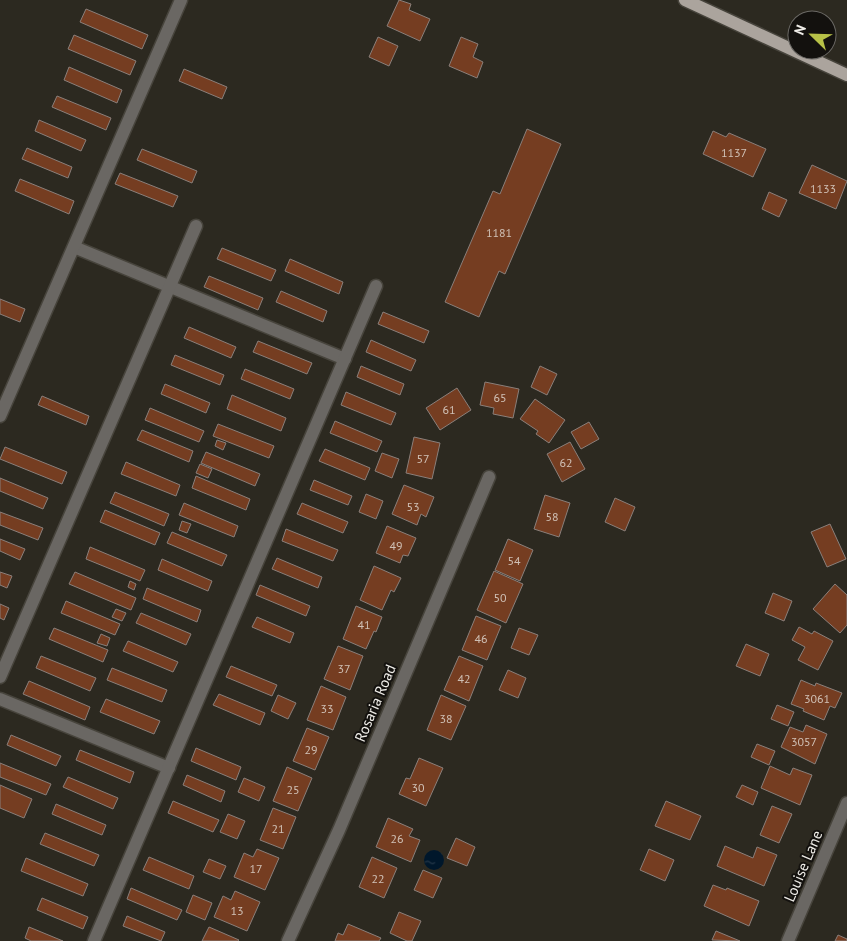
<svg xmlns="http://www.w3.org/2000/svg" width="847" height="941" font-family="'PT Sans',sans-serif">
<defs>
<pattern id="water-ripples" width="26" height="14" patternUnits="userSpaceOnUse" patternTransform="scale(1.25)"><rect width="26" height="14" fill="#00172b"/><path d="M2 4q2-2 4 0t4 0M15 11q2-2 4 0t4 0" fill="none" stroke="#26394a"/></pattern>
</defs>
<rect width="100%" height="100%" fill="#2c2920"/>
<circle fill="url(#water-ripples)" cx="434" cy="860" r="10"/>
<g fill="#753d21" stroke="#8a7f7a">
<polygon points="399,0 411,4 409,10 430,19 420,41 387,26"/>
<polygon points="86,9 148,35 142,49 80,22"/>
<polygon points="74,35 136,61 130,75 68,49"/>
<polygon points="378,37 398,46 389,66 369,57"/>
<polygon points="461,37 478,44 473,57 483,62 477,78 449,66"/>
<polygon points="69,67 122,90 117,103 64,80"/>
<polygon points="184,69 227,87 222,99 179,81"/>
<polygon points="57,96 111,118 106,130 52,107"/>
<polygon points="39,120 86,140 81,151 35,131"/>
<polygon points="527,129 561,144 505,274 499,271 479,317 445,302 493,191 500,194"/>
<polygon points="713,131 726,137 729,133 766,149 753,177 703,154"/>
<polygon points="27,148 72,167 68,178 22,159"/>
<polygon points="142,149 197,171 192,183 137,160"/>
<polygon points="812,165 847,181 836,209 799,193"/>
<polygon points="120,173 178,196 173,207 115,184"/>
<polygon points="20,179 74,201 69,214 15,191"/>
<polygon points="769,192 787,200 779,217 762,209"/>
<polygon points="222,248 276,270 271,281 217,259"/>
<polygon points="290,259 343,282 339,294 285,271"/>
<polygon points="209,276 263,298 258,310 204,287"/>
<polygon points="281,291 327,311 323,322 276,302"/>
<polygon points="0,299 25,309 20,322 0,314"/>
<polygon points="383,312 429,331 424,343 378,324"/>
<polygon points="189,327 236,347 231,358 184,338"/>
<polygon points="371,340 416,360 411,371 366,352"/>
<polygon points="258,341 312,363 307,374 253,352"/>
<polygon points="175,355 224,375 220,385 171,365"/>
<polygon points="361,366 404,384 400,395 357,377"/>
<polygon points="540,366 557,374 547,395 531,387"/>
<polygon points="245,369 294,389 290,399 241,379"/>
<polygon points="485,382 519,389 513,418 493,414 494,408 480,405"/>
<polygon points="165,384 210,403 206,413 161,394"/>
<polygon points="457,388 471,410 440,430 426,408"/>
<polygon points="346,392 396,413 391,425 341,405"/>
<polygon points="232,395 286,418 281,431 227,409"/>
<polygon points="42,396 89,416 86,425 38,405"/>
<polygon points="535,399 565,420 549,443 536,434 538,431 520,419"/>
<polygon points="150,408 204,431 199,442 145,420"/>
<polygon points="335,421 382,441 377,452 330,433"/>
<polygon points="589,422 599,439 581,449 571,432"/>
<polygon points="218,424 274,446 269,458 213,436"/>
<polygon points="142,430 193,451 189,462 137,440"/>
<polygon points="414,437 440,443 432,479 406,473"/>
<polygon points="217,440 226,443 223,450 215,446"/>
<polygon points="570,442 585,469 562,482 547,454"/>
<polygon points="5,447 67,472 62,484 0,459"/>
<polygon points="325,449 370,468 365,480 319,461"/>
<polygon points="206,452 260,474 255,486 201,463"/>
<polygon points="382,453 399,459 392,478 375,471"/>
<polygon points="126,462 180,485 176,496 121,474"/>
<polygon points="200,464 212,469 208,478 196,473"/>
<polygon points="196,476 250,499 246,510 192,488"/>
<polygon points="0,478 48,498 43,509 0,491"/>
<polygon points="314,480 352,496 348,505 310,490"/>
<polygon points="404,485 434,497 426,517 421,514 417,525 392,514"/>
<polygon points="115,492 169,514 164,526 110,503"/>
<polygon points="366,494 383,501 376,519 359,512"/>
<polygon points="545,495 570,503 559,537 534,529"/>
<polygon points="615,498 635,507 625,531 605,522"/>
<polygon points="184,503 238,526 234,537 179,515"/>
<polygon points="302,503 348,522 343,533 297,514"/>
<polygon points="105,510 160,533 155,545 100,522"/>
<polygon points="0,512 43,528 38,540 0,525"/>
<polygon points="182,521 191,524 187,533 179,530"/>
<polygon points="830,524 846,559 827,567 811,532"/>
<polygon points="387,526 416,538 408,556 403,555 400,563 376,553"/>
<polygon points="286,529 338,550 333,561 282,541"/>
<polygon points="172,532 227,555 222,566 167,543"/>
<polygon points="0,539 25,549 20,560 0,551"/>
<polygon points="508,539 533,550 520,581 495,570"/>
<polygon points="90,547 145,570 140,581 86,559"/>
<polygon points="277,558 322,577 318,588 272,569"/>
<polygon points="162,559 212,581 208,591 158,570"/>
<polygon points="374,566 401,578 394,592 391,590 382,610 360,600"/>
<polygon points="494,571 523,584 506,623 477,610"/>
<polygon points="0,572 12,576 7,588 0,585"/>
<polygon points="75,572 136,598 131,610 69,584"/>
<polygon points="130,581 136,584 134,590 128,587"/>
<polygon points="835,584 847,595 847,625 840,633 813,609"/>
<polygon points="260,585 310,606 306,616 256,595"/>
<polygon points="147,588 201,610 197,622 143,599"/>
<polygon points="773,593 792,601 784,621 765,613"/>
<polygon points="66,601 120,624 115,635 61,613"/>
<polygon points="0,604 9,608 4,620 0,618"/>
<polygon points="356,606 382,617 376,632 374,631 366,649 343,639"/>
<polygon points="116,609 126,613 122,621 112,617"/>
<polygon points="141,613 191,634 186,645 136,623"/>
<polygon points="476,616 501,626 487,660 462,650"/>
<polygon points="257,617 294,633 290,643 252,627"/>
<polygon points="799,627 812,634 814,631 833,641 818,670 798,660 805,647 792,640"/>
<polygon points="54,628 108,650 103,662 49,639"/>
<polygon points="519,628 538,635 529,655 511,648"/>
<polygon points="101,634 110,638 107,646 97,643"/>
<polygon points="128,641 178,662 173,672 123,651"/>
<polygon points="746,644 769,654 760,676 736,666"/>
<polygon points="338,646 363,656 350,690 324,679"/>
<polygon points="41,656 96,678 90,691 36,668"/>
<polygon points="459,656 483,666 469,701 444,690"/>
<polygon points="231,666 277,685 272,696 226,677"/>
<polygon points="112,668 167,690 162,702 107,680"/>
<polygon points="508,670 526,678 518,698 499,690"/>
<polygon points="801,680 815,686 816,683 842,693 835,708 830,706 824,720 803,711 804,709 791,704"/>
<polygon points="29,681 90,707 85,720 23,694"/>
<polygon points="321,686 346,697 333,730 307,720"/>
<polygon points="219,694 265,713 260,725 213,705"/>
<polygon points="278,695 296,703 288,719 271,711"/>
<polygon points="441,695 466,706 451,740 427,730"/>
<polygon points="106,699 160,721 154,734 100,712"/>
<polygon points="777,705 794,712 788,726 771,719"/>
<polygon points="806,725 827,734 815,764 781,747 790,727 803,732"/>
<polygon points="307,728 329,737 315,770 293,761"/>
<polygon points="11,735 61,756 56,766 7,745"/>
<polygon points="757,744 775,751 769,765 751,757"/>
<polygon points="196,748 241,767 236,780 191,761"/>
<polygon points="80,750 134,772 130,783 76,760"/>
<polygon points="419,758 443,768 426,806 399,794 406,778 410,779"/>
<polygon points="0,763 51,784 46,795 0,777"/>
<polygon points="770,766 790,775 793,768 812,775 800,805 761,788"/>
<polygon points="287,767 312,778 298,811 273,801"/>
<polygon points="187,775 225,791 221,802 183,785"/>
<polygon points="68,777 118,798 113,809 63,787"/>
<polygon points="244,778 265,787 259,801 238,792"/>
<polygon points="0,785 32,799 24,818 0,808"/>
<polygon points="742,785 758,792 753,805 736,797"/>
<polygon points="173,801 219,820 213,832 168,813"/>
<polygon points="666,801 701,816 690,840 655,826"/>
<polygon points="56,804 106,825 102,835 52,814"/>
<polygon points="772,806 792,814 779,843 760,835"/>
<polygon points="273,808 296,817 283,849 260,840"/>
<polygon points="228,814 245,821 237,839 220,832"/>
<polygon points="388,818 413,829 409,836 420,840 411,862 376,847"/>
<polygon points="45,833 99,855 94,866 40,844"/>
<polygon points="456,838 475,847 467,866 447,858"/>
<polygon points="725,846 753,858 757,847 777,855 764,886 717,866"/>
<polygon points="257,849 279,858 265,890 234,877 244,853 253,857"/>
<polygon points="649,849 674,860 665,881 640,870"/>
<polygon points="149,857 194,876 189,889 143,870"/>
<polygon points="372,857 397,868 384,898 359,887"/>
<polygon points="26,858 88,884 83,896 21,871"/>
<polygon points="209,859 226,866 220,879 203,872"/>
<polygon points="423,870 442,878 433,898 414,890"/>
<polygon points="713,885 726,890 727,888 759,901 749,926 704,906"/>
<polygon points="131,888 182,910 177,920 127,899"/>
<polygon points="235,891 260,902 247,931 214,917 223,896 231,900"/>
<polygon points="193,895 212,903 205,920 186,912"/>
<polygon points="42,898 88,917 83,929 37,910"/>
<polygon points="399,912 421,921 412,941 407,941 390,933"/>
<polygon points="127,916 165,932 161,941 123,926"/>
<polygon points="348,924 381,938 379,941 335,941 338,933 343,935"/>
<polygon points="29,927 63,941 31,941 25,938"/>
<polygon points="209,927 239,940 238,941 202,941"/>
<polygon points="716,931 740,941 712,940"/>
<polygon points="838,935 847,939 847,941 835,941"/>
</g>
<g fill="none" stroke-linecap="round" stroke-linejoin="round">
<g stroke="#47443c" stroke-width="15">
<g id="minor">
<polyline points="74,247 345,359"/>
<polyline points="0,416 181,0"/>
<polyline points="0,677 196,226"/>
<polyline points="0,699 169,768"/>
<polyline points="94,941 376,286"/>
<polyline points="288,941 339,830 489,477"/>
<polyline points="788,941 847,803"/>
</g>
</g>
<g stroke="#47443c" stroke-width="15">
<polyline id="major" points="685,0 847,75"/>
</g>
<use href="#minor" stroke="#6a6763" stroke-width="12"/>
<use href="#major" stroke="#aba49d" stroke-width="12"/>
</g>
<g text-anchor="middle" dominant-baseline="central" stroke-width="4" stroke-linejoin="round" paint-order="stroke">
<g font-size="12" fill="#d0c1b6">
<text x="734" y="152">1137</text>
<text x="823" y="188">1133</text>
<text x="499" y="232">1181</text>
<text x="500" y="397">65</text>
<text x="449" y="409">61</text>
<text x="423" y="458">57</text>
<text x="566" y="462">62</text>
<text x="413" y="506">53</text>
<text x="552" y="516">58</text>
<text x="396" y="545">49</text>
<text x="514" y="560">54</text>
<text x="500" y="597">50</text>
<text x="364" y="624">41</text>
<text x="481" y="638">46</text>
<text x="344" y="668">37</text>
<text x="464" y="678">42</text>
<text x="817" y="698">3061</text>
<text x="327" y="708">33</text>
<text x="446" y="718">38</text>
<text x="804" y="741">3057</text>
<text x="311" y="749">29</text>
<text x="418" y="787">30</text>
<text x="293" y="789">25</text>
<text x="278" y="828">21</text>
<text x="397" y="838">26</text>
<text x="256" y="868">17</text>
<text x="378" y="878">22</text>
<text x="237" y="910">13</text>
</g>
<g font-size="15" fill="#efede8" stroke="#13110e">
<text transform="translate(375 703) rotate(-67)">Rosaria Road</text>
<text transform="translate(803 866) rotate(-67)">Louise Lane</text>
</g>
</g>
<g transform="translate(812 35) rotate(293)"><circle r="24" fill="#13110e" stroke="#6b6965"/>
<path d="M0-4L9 19L0 12L-9 19Z" fill="#b7c147"/>
<text y="-8" font-size="14" font-weight="bold" text-anchor="middle" fill="#efede8">N</text>
</g>
</svg>
